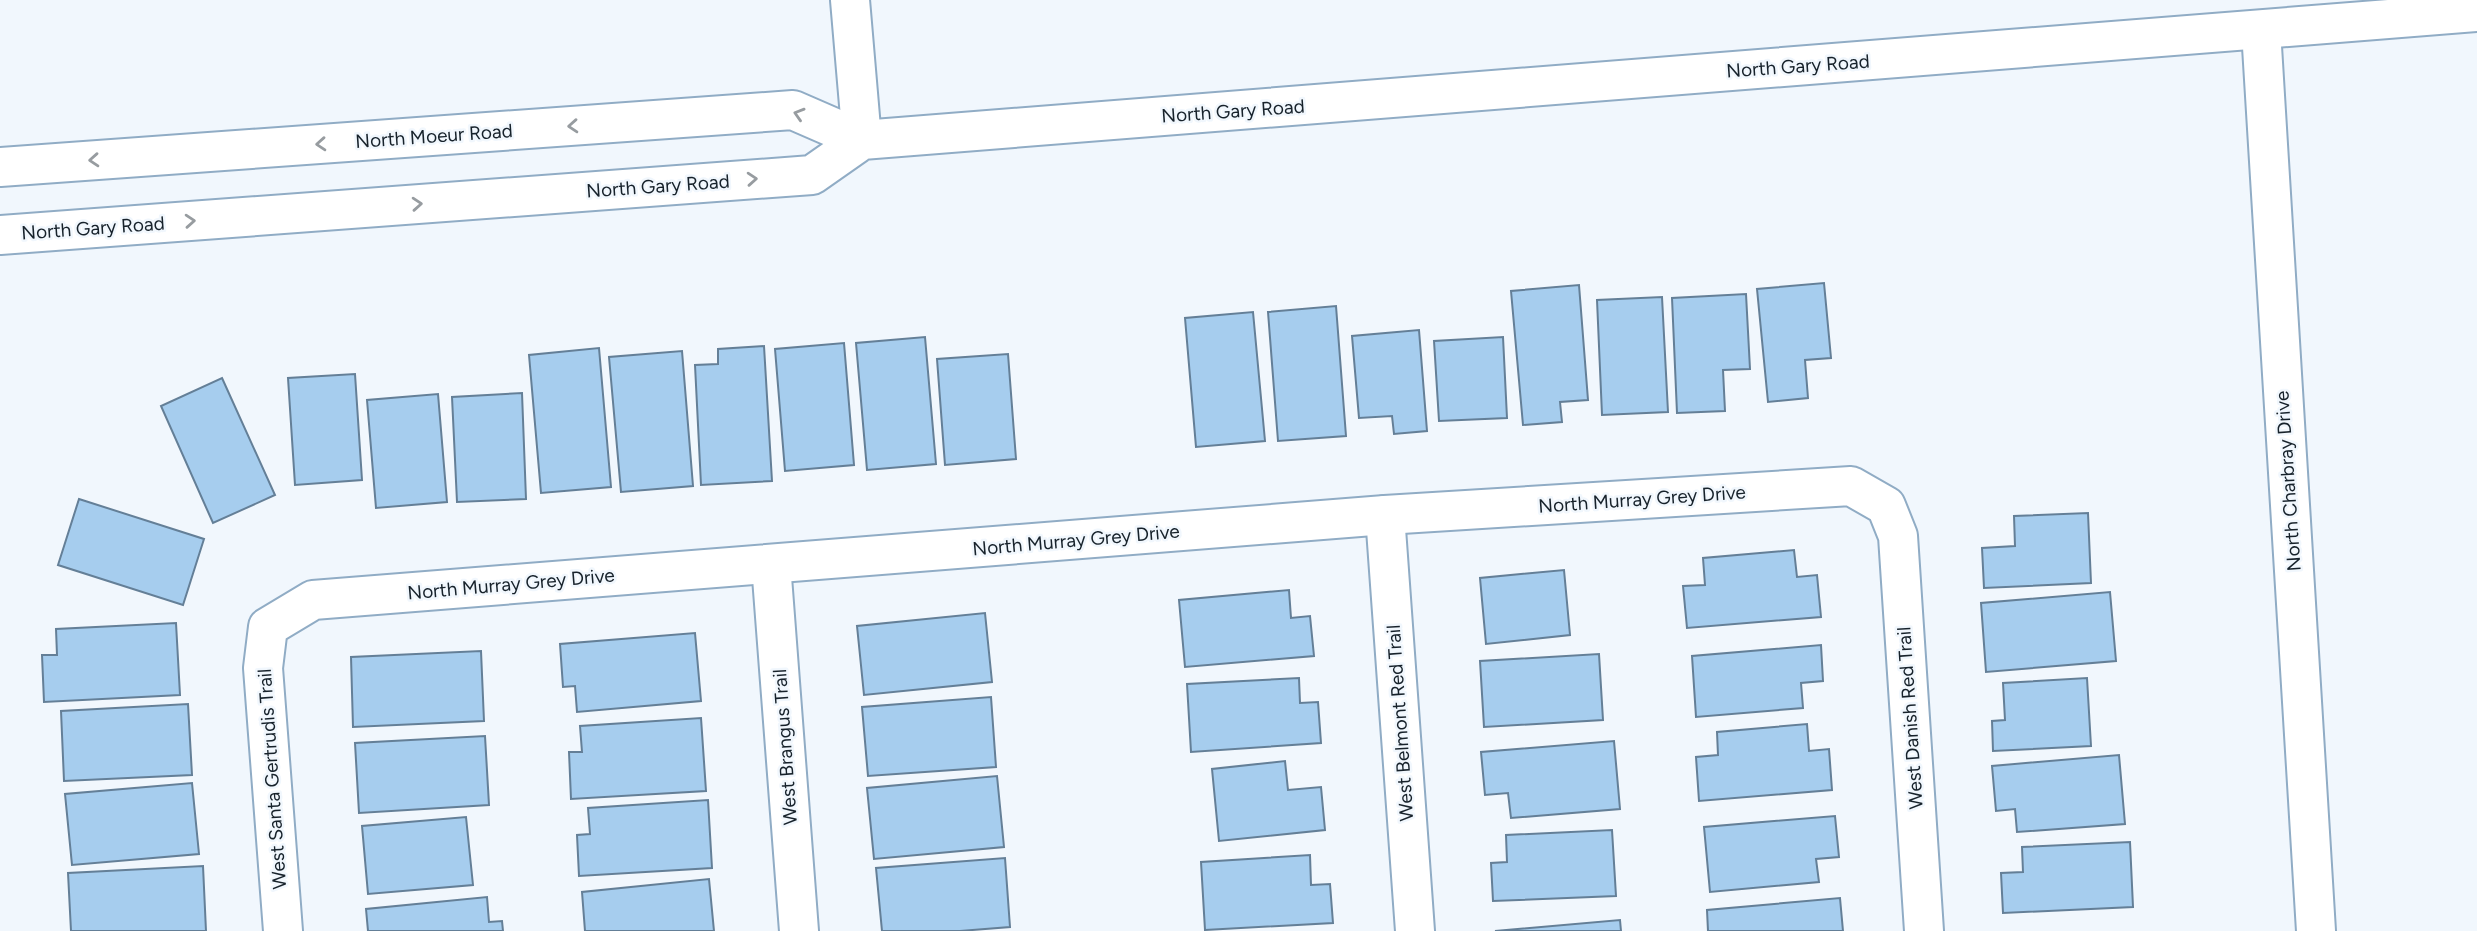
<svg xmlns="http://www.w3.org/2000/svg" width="2477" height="931" font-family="Figtree,sans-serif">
<rect width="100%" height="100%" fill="#f1f7fd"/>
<g fill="#a6cdee" stroke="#647f97" stroke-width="2">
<polygon points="1824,283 1831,358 1805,360 1808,398 1768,402 1757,289"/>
<polygon points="1579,285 1588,400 1560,402 1562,422 1523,425 1511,291"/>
<polygon points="1746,294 1750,369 1723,370 1725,411 1677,413 1672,298"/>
<polygon points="1662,297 1668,412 1602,415 1597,300"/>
<polygon points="1336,306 1346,436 1278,441 1268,312"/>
<polygon points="1253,312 1265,441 1196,447 1185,318"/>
<polygon points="1419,330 1427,431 1394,434 1392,416 1359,418 1352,336"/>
<polygon points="925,337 936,464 867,470 856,343"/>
<polygon points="1503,337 1507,418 1439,421 1434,341"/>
<polygon points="844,343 854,465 785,471 775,349"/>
<polygon points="764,346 772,481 701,485 695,365 718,364 718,349"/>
<polygon points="599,348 611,487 541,493 529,355"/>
<polygon points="682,351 693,486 621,492 609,357"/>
<polygon points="1008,354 1016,459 945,465 937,359"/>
<polygon points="355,374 362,480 295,485 288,378"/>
<polygon points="222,378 275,495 213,523 161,406"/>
<polygon points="522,393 526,499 457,502 452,397"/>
<polygon points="438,394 447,502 376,508 367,400"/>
<polygon points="79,499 204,539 183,605 58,565"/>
<polygon points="2088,513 2091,583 1984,588 1982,548 2015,546 2014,516"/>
<polygon points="1794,550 1797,577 1817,575 1821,617 1687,628 1683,586 1705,585 1703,558"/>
<polygon points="1564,570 1570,635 1486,644 1480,578"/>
<polygon points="1289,590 1291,618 1310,616 1314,656 1185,667 1179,600"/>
<polygon points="2110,592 2116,661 1986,672 1981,603"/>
<polygon points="985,613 992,682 864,695 857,626"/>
<polygon points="176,623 180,695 44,702 42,655 57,655 56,629"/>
<polygon points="695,633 701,701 577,712 575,686 563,687 560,644"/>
<polygon points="1821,645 1823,681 1801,683 1803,708 1696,717 1692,656"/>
<polygon points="481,651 484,721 353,727 351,657"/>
<polygon points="1599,654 1603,720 1484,727 1480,661"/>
<polygon points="1299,678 1300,703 1318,702 1321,743 1191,752 1187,684"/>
<polygon points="2087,678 2091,746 1993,751 1992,721 2005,720 2003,683"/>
<polygon points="991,697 996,767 868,776 862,707"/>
<polygon points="188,704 192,775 64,781 61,711"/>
<polygon points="701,718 706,791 571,799 569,752 582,752 580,726"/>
<polygon points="1807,724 1809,751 1829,749 1832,790 1699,801 1696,757 1718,755 1717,732"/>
<polygon points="485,736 489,805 359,813 355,743"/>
<polygon points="1614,741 1620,809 1511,818 1508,793 1485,795 1481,752"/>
<polygon points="2119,755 2125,824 2017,832 2015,809 1996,811 1992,766"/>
<polygon points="1285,761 1288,790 1321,787 1325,830 1219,841 1212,769"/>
<polygon points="997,776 1004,847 874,859 867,788"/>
<polygon points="192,783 199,854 72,865 65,794"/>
<polygon points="708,800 712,868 579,876 577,835 590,834 588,808"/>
<polygon points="1835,816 1839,857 1816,859 1819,882 1710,892 1704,827"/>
<polygon points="466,817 473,885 368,894 362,826"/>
<polygon points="1612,830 1616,896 1493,901 1491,863 1507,862 1506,835"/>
<polygon points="2130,842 2133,907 2003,913 2001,873 2023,872 2022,847"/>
<polygon points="1310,855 1311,885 1330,884 1333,923 1205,930 1201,862"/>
<polygon points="1005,858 1010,927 960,931 882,931 876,868"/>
<polygon points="203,866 206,931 71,931 68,873"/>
<polygon points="709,879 714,931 585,931 582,892"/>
<polygon points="487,897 489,922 502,921 503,931 368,931 366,909"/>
<polygon points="1840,898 1843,931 1708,931 1707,910"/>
<polygon points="1620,920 1621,931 1495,931"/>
</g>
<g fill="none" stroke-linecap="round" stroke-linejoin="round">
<g stroke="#90acc5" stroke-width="42">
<g id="minor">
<polyline points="850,0 862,140"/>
<polyline points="2261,30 2316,931"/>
<polyline points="1385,515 1415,931"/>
<polyline points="771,564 799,931"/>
<polyline points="283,931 263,668 268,627 313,600 1385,515 1851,486 1886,506 1898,536 1924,931"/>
</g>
</g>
<g stroke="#90acc5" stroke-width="42">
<g id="major">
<polyline points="0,167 793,110 862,140"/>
<polyline points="0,235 812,175 862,140 2477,12"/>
</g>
</g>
<use href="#minor" stroke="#fff" stroke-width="38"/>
<use href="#major" stroke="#fff" stroke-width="38"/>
</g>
<defs><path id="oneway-chevron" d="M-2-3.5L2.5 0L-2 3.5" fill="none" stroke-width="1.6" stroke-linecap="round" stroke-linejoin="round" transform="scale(1.75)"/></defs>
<g stroke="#979ca0">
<use href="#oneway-chevron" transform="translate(799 114) rotate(-163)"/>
<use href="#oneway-chevron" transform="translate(573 126) rotate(176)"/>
<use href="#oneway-chevron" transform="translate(321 144) rotate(176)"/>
<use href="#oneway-chevron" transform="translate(94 160) rotate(176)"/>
<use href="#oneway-chevron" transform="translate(752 179) rotate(-4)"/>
<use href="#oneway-chevron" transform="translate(417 204) rotate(-4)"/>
<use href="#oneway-chevron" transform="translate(190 221) rotate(-4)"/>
</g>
<g text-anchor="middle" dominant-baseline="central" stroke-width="5" stroke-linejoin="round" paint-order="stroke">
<g font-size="19" fill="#17222b" stroke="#f1f7fd">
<text transform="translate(1798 66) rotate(-4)">North Gary Road</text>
<text transform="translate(1233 111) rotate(-4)">North Gary Road</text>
<text transform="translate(434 136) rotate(-4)">North Moeur Road</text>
<text transform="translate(658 186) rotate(-4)">North Gary Road</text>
<text transform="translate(93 228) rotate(-4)">North Gary Road</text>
<text transform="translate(2288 481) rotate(-94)">North Charbray Drive</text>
<text transform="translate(1642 499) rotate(-4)">North Murray Grey Drive</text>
<text transform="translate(1076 540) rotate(-5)">North Murray Grey Drive</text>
<text transform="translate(511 584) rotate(-5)">North Murray Grey Drive</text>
<text transform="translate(1910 718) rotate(-94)">West Danish Red Trail</text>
<text transform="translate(1400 723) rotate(-94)">West Belmont Red Trail</text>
<text transform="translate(785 747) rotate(-94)">West Brangus Trail</text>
<text transform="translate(272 779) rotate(-94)">West Santa Gertrudis Trail</text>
</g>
</g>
</svg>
